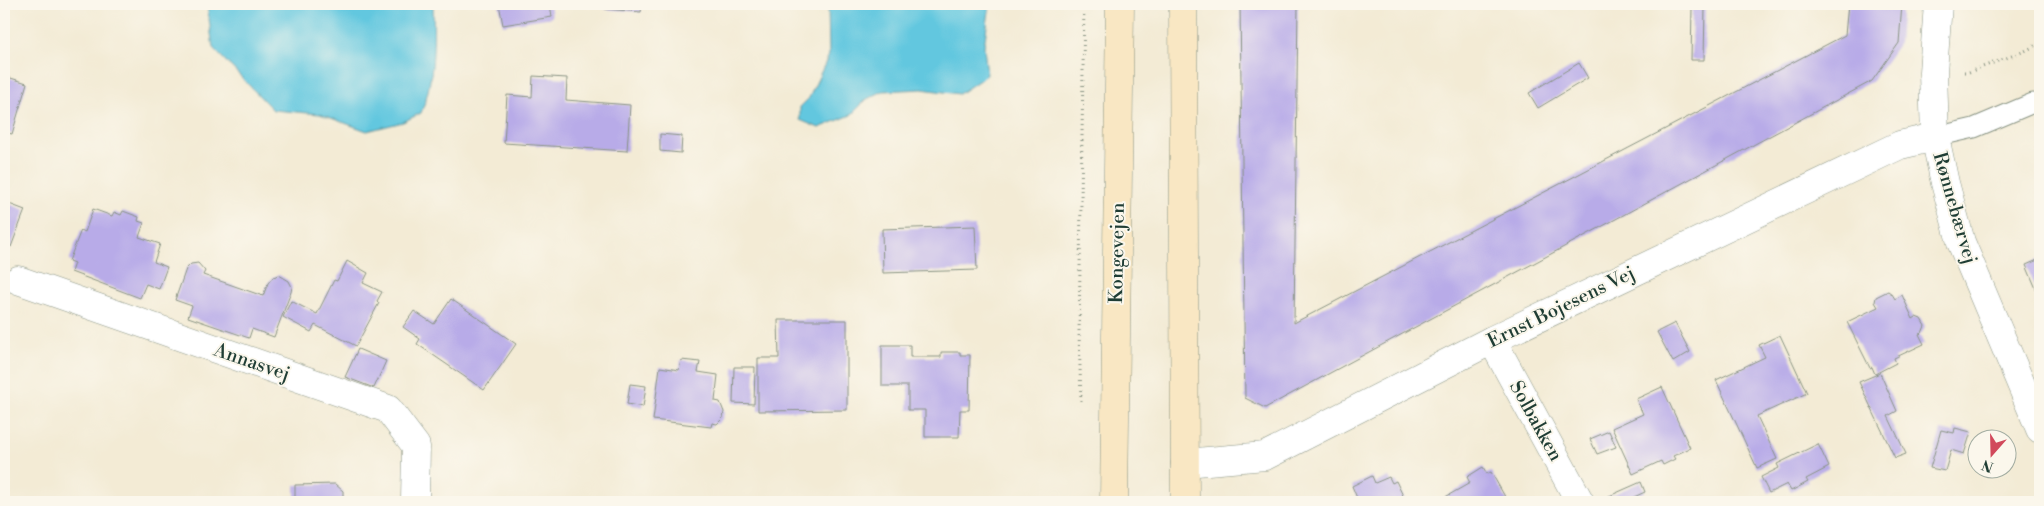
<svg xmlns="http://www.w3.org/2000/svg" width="2044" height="506" font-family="'Libre Bodoni',serif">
<rect width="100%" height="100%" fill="#fbf7ec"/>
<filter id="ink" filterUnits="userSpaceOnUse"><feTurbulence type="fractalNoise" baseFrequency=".02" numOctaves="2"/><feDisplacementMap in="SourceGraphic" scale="10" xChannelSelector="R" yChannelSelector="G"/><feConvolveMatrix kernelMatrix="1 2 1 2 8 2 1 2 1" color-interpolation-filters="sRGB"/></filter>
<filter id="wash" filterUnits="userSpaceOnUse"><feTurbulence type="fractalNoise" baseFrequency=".0096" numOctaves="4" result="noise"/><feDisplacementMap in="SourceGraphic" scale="20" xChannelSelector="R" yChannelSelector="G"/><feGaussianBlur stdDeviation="1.12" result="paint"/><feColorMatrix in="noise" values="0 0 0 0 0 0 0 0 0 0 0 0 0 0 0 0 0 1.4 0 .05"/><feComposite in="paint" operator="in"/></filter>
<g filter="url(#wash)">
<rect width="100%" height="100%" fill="#f3ebd5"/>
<g fill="#62c7df" stroke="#40828a">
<path d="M 207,4 L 433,4 C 434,40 435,79 421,113 L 403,122 L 367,131 L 320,114 L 273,110 L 213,48 Z"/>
<polygon points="828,4 990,4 984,47 987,75 959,94 922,89 883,91 867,99 851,115 819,128 800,120 800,107 809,98 829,55"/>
</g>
<g id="blocks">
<g fill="#b8abe8">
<polygon points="499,4 550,4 552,17 503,25"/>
<polygon points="605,4 642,4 641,12 605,9"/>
<polygon points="1240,4 1298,4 1294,323 1845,35 1848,4 1902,4 1899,43 1872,81 1265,408 1245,398"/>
<polygon points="1692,7 1705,7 1704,60 1691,60"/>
<polygon points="1579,63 1588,78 1538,108 1529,93"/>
<polygon points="4,76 27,83 12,134 4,132"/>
<polygon points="533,76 567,78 566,100 630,105 627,151 504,143 507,95 532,97"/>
<polygon points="660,134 682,136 681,153 660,151"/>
<polygon points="4,202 25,210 11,247 4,244"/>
<polygon points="93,209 112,216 114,212 121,215 123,211 139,217 138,221 144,223 139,237 160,244 154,262 167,267 159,289 146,284 140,298 71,272 74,263 69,261 81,230 85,232"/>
<polygon points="975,226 977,270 883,273 882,229"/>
<polygon points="2040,259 2040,298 2026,265"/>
<polygon points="347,261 368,273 363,283 382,292 377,301 379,303 356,346 315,325 311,332 283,317 291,301 317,314 334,280 337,281"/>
<polygon points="198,263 205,271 203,275 263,296 268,283 273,277 279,275 289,281 292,287 291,292 274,337 252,329 249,338 188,317 192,306 175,300 186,269 191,264"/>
<polygon points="1888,291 1892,294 1895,299 1902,295 1913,319 1916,317 1921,319 1925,326 1922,333 1919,334 1924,344 1894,358 1896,363 1875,374 1872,367 1870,368 1847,322 1878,307 1875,302 1876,297"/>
<polygon points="451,299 516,344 484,390 417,344 420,339 403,327 414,311 434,324"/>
<polygon points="778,320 847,320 847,410 758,411 758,358 779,358"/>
<polygon points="1675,323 1690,352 1673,362 1657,332"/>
<polygon points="1780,335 1807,393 1757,416 1777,459 1757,468 1716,380 1765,357 1759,345"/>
<polygon points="882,345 910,345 910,357 941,357 941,352 960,352 960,355 970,355 969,410 960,410 959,437 925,437 925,410 908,410 908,386 882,386"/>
<polygon points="358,349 386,361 374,388 345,377"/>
<polygon points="681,360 700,362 698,372 718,375 715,401 720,402 724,412 723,418 717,424 712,423 711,427 653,420 660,367 679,370"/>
<polygon points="734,367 755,367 754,404 733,403"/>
<polygon points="1880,373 1897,411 1888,416 1906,454 1895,458 1859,382"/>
<polygon points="630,384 646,386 643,407 627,404"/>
<polygon points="1662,387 1690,448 1673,456 1675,459 1663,465 1661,461 1633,474 1612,428 1643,414 1636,399"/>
<polygon points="1955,428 1971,432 1964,454 1951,450 1945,471 1930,468 1941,430 1954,433"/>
<polygon points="1609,431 1616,447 1597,454 1590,439"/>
<polygon points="1818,444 1829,467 1806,479 1808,482 1791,491 1787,484 1769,493 1761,477 1779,468 1777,464"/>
<polygon points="1483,467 1487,474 1491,472 1508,502 1441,502 1440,500 1470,483 1467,477"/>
<polygon points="1372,476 1375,483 1389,477 1392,483 1396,481 1406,502 1348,502 1357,498 1352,486"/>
<polygon points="1641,482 1645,492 1623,502 1609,502 1607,497"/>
<polygon points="335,484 343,491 343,502 295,502 295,485"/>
</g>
</g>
</g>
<g filter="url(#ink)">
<use href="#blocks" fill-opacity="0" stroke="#899484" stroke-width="1"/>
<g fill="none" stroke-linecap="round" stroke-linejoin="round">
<g stroke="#899484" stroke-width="21">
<polyline id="service" points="1935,137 1974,128 2033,103"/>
</g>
<g stroke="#899484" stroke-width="29">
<g id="minor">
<polyline points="1938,4 1933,72 1935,137 1945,183 1961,242 2040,429"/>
<polyline points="18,280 388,409 416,446 415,502"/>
<polyline points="1492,340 1580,502"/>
<polyline points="1185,463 1265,456 1492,340 1900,145 1935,137"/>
</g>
</g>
<g stroke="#899484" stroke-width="29">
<g id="secondary">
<polyline points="1183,4 1185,502"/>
<polyline points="1114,502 1120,4"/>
</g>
</g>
<g stroke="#899484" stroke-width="3" stroke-dasharray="1 4" stroke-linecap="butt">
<polyline points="1964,72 1969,72 2025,51 2040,43"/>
<polyline points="1081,401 1079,333 1084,4"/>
</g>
<use href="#service" stroke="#fff" stroke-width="19"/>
<use href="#minor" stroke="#fff" stroke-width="28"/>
<use href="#secondary" stroke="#f9e7c3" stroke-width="28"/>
</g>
</g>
<g text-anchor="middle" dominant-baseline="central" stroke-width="4" stroke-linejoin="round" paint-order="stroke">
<g font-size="19" fill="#1f3d34" stroke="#fbf7ec">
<text transform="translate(1955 208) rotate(74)">Rønnebærvej</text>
<text transform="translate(1117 253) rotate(-89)">Kongevejen</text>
<text transform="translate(1561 307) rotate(-26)">Ernst Bojesens Vej</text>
<text transform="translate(252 362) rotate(19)">Annasvej</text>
<text transform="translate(1536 421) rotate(61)">Solbakken</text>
</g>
</g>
<rect width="2044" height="506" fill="none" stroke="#fbf7ec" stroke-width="20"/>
<g transform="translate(1992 454) rotate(200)"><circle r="24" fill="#fbf7ec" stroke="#a3ada2"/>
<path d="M0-4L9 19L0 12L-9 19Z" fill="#d1495b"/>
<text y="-8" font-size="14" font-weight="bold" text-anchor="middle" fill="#1f3d34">N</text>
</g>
</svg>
